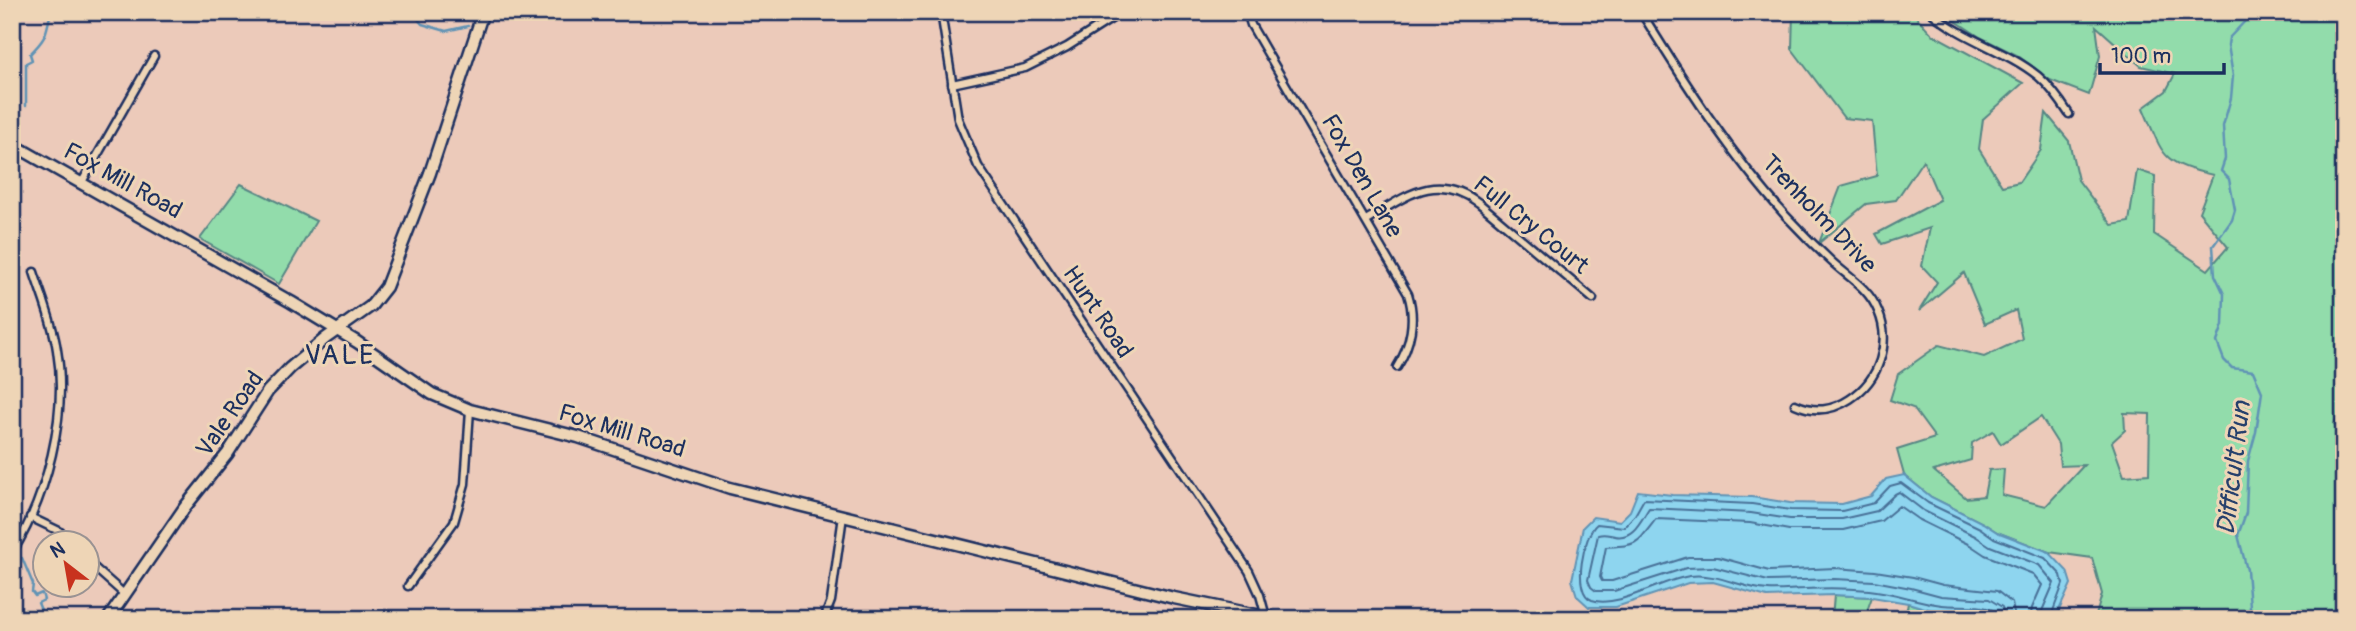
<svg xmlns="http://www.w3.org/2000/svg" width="2356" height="631" font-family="Pangolin,sans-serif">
<rect width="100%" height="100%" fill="#eccaba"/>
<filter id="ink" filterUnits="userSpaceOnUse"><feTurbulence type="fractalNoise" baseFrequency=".0143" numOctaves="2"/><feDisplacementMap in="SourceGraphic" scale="14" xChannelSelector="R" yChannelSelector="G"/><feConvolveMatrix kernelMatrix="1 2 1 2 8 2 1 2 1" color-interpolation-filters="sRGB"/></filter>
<g filter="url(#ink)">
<g fill="#92dcab" stroke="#568684" stroke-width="2" fill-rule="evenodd">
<path d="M 1793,12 L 1912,12 L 1932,34 L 2023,83 L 1983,119 L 1979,149 L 2002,186 L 2019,182 L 2041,150 L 2046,113 L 2069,141 L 2078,180 L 2112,225 L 2129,222 L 2137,170 L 2155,176 L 2154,234 L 2208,270 L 2228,247 L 2199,212 L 2213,175 C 2160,164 2163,154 2143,108 L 2166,91 L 2175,74 L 2141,66 L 2096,26 L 2100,56 L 2089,95 L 2050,80 L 2017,55 L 1980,37 L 1942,12 L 2344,12 L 2344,402 L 2334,424 L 2344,433 L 2344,619 L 2257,619 L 2256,608 L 2252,619 L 2095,619 L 2102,594 L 2092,558 L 2049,552 L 1997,532 L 1983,523 L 1931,497 L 1904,475 L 1897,450 L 1935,438 L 1913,408 L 1890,400 L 1898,374 L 1939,345 L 1984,357 L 2022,339 L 2016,310 L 1985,324 L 1964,273 L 1919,311 L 1937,282 L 1922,266 L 1930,228 L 1882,244 L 1876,234 L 1940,200 L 1923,160 L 1896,200 L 1866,204 L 1819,243 L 1841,186 L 1877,176 L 1872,121 L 1844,118 L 1792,49 ZM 2124,413 L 2150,414 L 2149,474 L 2124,476 L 2112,442 L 2125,430 ZM 2041,417 L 2058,444 L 2060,466 L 2084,465 L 2046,506 L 2002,495 L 2004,469 L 1989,470 L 1984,496 L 1966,498 L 1934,471 L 1971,460 L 1972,443 L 1993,431 L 2001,444 Z"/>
<polygon points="241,184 316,221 279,284 200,239"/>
<polygon points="1834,595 1872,597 1864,619 1832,619"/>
<polygon points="1908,603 1938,612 1985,614 1999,619 1905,619"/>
</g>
<polygon fill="#8ed5ef" stroke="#6093b5" stroke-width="2" points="1904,475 1931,497 1983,523 1997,532 2049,552 2067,571 2071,584 2055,619 1999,619 1985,614 1938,612 1908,603 1872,597 1834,595 1767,597 1713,582 1688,583 1616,607 1589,607 1577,596 1572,580 1583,527 1593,517 1620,521 1630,511 1638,491 1672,495 1752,497 1790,503 1842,504 1871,496 1886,479"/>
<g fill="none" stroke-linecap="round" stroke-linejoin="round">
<g stroke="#497198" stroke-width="2">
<path d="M 1996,619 L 1994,611 C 1980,603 1958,607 1942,605 C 1917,602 1894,592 1869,590 C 1847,588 1826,588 1805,589 C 1793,589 1780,591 1768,590 C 1740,588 1719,573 1690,576 C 1663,579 1618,609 1592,600 C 1571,592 1584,534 1597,524 L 1624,527 L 1635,515 L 1644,499 L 1752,504 L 1790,510 L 1842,511 L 1874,503 L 1890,486 L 1901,483 L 1928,503 L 1980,528 L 1994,538 L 2045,558 L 2061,575 L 2063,584 L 2050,619"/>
<path d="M 2005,619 L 2002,607 L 1989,599 L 1941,596 L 1911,588 L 1874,581 L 1834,579 L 1768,581 L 1713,567 L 1686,568 L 1614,591 L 1596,591 L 1591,587 L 1588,580 L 1598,535 C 1605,533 1608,535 1615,536 C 1633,540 1641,520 1649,508 L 1751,513 L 1790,519 L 1842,519 L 1877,511 L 1895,494 L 1899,492 L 1924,511 L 1975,536 L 1990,546 L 2039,565 L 2054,583 L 2042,611 L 2041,619"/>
<path d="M 2015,619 L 2012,603 L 1997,591 L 1943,585 L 1913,577 L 1875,571 L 1835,568 L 1769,571 L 1718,557 L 1688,557 L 1612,581 L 1602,581 L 1600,577 L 1606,547 C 1638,545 1635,546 1656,519 L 1750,523 L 1789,530 L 1843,530 L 1881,521 L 1899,506 L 1919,520 L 1970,545 L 1985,555 L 2033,574 L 2042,585 L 2032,608 L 2030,619"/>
</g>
<g stroke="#6093b5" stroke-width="2.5">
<polyline points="412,12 422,24 446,31 468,26"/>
<path d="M 26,106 L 26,63 L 32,60 L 30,54 C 48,36 45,35 51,12"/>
<polyline points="22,558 33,584 32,592 35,596 42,593 44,600 38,603 45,619"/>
<polyline points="35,619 39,615 42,619"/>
<polyline points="2251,619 2247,570 2238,535 2246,513 2248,461 2256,432 2262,392 2253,371 2232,368 2224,360 2217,342 2223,325 2224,294 2215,275 2213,246 2232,220 2235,210 2229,179 2221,171 2225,159 2223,126 2231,98 2233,76 2228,45 2229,38 2248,18 2263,20 2275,12"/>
</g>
<g stroke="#1b2f5e" stroke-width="11">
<g id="street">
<polyline points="941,12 958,119 978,166 1249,571 1260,595 1266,617"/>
<path d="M 1247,12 L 1251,25 L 1408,294 C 1416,319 1411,345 1397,367"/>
<path d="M 1641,12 C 1685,83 1730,154 1786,216 C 1800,231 1816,247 1831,261 C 1848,277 1869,288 1878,311 C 1892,343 1879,380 1850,399 C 1832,411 1815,413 1795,404"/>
<path d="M 1931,12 C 1963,40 2006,50 2038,76 C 2051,87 2060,100 2069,114"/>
<polyline points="952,84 1025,68 1067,47 1122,12"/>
<polyline points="82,182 154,56"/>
<path d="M 1366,220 C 1405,197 1436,170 1479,203 L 1593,299"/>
<polyline points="30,517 59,531 74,544"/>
<path d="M 12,553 C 47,497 68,415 57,350 C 53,323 42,297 34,272"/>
<polyline points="88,562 124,594"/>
<polyline points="408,586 454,522 465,484 470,410"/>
<polyline points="742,619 761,619"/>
<polyline points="824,619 831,601 843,516"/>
</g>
</g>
<g stroke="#1b2f5e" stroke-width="15">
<g id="secondary">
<polyline points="12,144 291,302 357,342 432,394 470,410 578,437 730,488 1174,598 1276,619"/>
<polyline points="108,619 185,507 228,453 268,391 290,368 326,338 371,306 386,287 430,173 483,12"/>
</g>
</g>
<use href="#street" stroke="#eed5b6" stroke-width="6"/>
<use href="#secondary" stroke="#eed5b6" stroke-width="10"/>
</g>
</g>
<g text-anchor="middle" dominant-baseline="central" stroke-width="6" stroke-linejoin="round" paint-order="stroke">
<g font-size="24" fill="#1b2f5e" stroke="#eed5b6">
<text transform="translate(1362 176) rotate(60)">Fox Den Lane</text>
<text transform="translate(123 181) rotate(29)">Fox Mill Road</text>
<text transform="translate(1819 214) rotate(46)">Trenholm Drive</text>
<text transform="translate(1531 225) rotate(39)">Full Cry Court</text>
<text transform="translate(1098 312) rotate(56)">Hunt Road</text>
<text transform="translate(230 414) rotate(-55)">Vale Road</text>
<text transform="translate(622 431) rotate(17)">Fox Mill Road</text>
</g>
<g font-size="26" font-style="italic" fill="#26406c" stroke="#eed5b6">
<text transform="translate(2234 468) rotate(-83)">Difficult Run</text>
</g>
<g font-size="28" letter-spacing="2" fill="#1b2f5e" stroke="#eed5b6">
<text x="340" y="355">VALE</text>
</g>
</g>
<rect width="2356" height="631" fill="none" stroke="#eed5b6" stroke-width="42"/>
<rect x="21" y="21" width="2314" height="589" fill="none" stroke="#1b2f5e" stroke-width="2.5" filter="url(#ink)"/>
<g transform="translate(66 564) rotate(329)"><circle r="33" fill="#eed5b6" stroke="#9a9393" stroke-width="2"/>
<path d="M0-5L12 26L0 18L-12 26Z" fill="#c8321e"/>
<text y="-10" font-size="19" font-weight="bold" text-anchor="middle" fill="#1b2f5e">N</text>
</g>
<path d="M2100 63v10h124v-10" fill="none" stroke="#1b2f5e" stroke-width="3.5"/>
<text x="2111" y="63" font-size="21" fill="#1b2f5e" stroke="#eed5b6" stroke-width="5" paint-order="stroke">100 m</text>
</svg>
